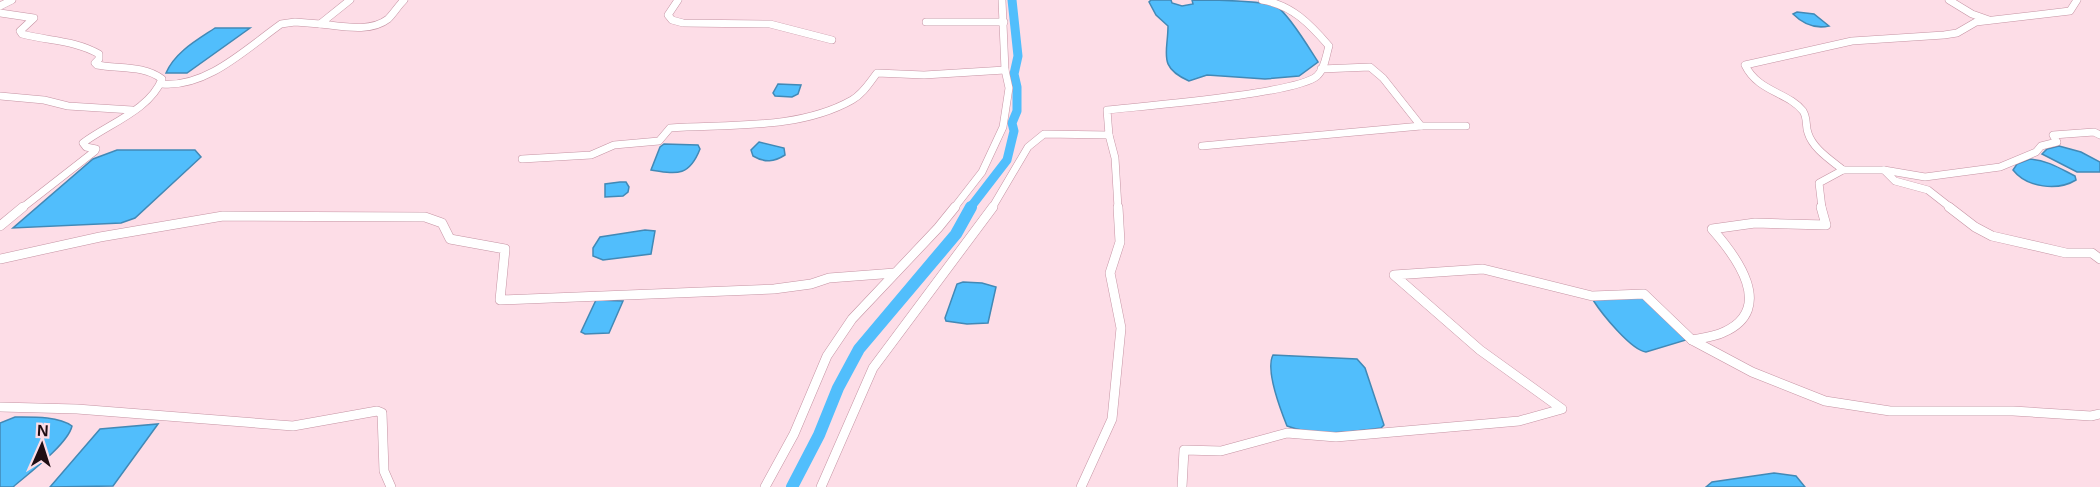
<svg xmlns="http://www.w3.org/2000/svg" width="2100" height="487" font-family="Helvetica,sans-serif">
<rect width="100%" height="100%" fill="#fddde7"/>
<g fill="#51befc" stroke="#4289b6" stroke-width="1.5">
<path d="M 1151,0 L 1171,0 L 1172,3 L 1182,6 L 1193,4 L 1192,0 C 1214,0 1257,0 1276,6 C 1289,14 1309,48 1318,62 L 1299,76 L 1265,79 L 1207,75 L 1189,81 C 1157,67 1168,53 1168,26 L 1156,15 L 1149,2 Z"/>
<path d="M 1797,12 L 1814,14 L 1829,26 C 1815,29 1803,24 1793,14 Z"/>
<path d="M 215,28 L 250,28 L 187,73 L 166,73 C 175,52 197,40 215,28 Z"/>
<polygon points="778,84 801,85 798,94 792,97 775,96 773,93"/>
<path d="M 759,142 L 784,148 L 785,155 C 774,162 765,163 753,156 L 751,150 Z"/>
<path d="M 664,144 L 698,145 L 700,149 C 689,177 677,174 651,170 L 660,147 Z"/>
<polygon points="2059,146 2081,152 2100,162 2100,172 2077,172 2042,154 2047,149"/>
<polygon points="117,150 195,150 201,157 135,218 121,223 13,228 93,159"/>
<path d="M 2030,159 C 2047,160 2061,169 2075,176 L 2076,180 C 2058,191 2027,188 2013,170 L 2017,164 Z"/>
<polygon points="620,182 626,182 629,187 628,192 623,196 605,197 605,184"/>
<polygon points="645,230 655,231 651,254 603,260 593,256 593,248 600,237"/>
<polygon points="963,282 982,283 996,287 988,323 967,324 946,321 945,318 957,284"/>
<path d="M 1641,295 L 1686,340 L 1646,352 C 1631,350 1602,314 1593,300 Z"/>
<polygon points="596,300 623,301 609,333 585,334 581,332"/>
<path d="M 1273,355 L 1357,359 L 1365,368 L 1384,425 L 1381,428 C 1351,432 1316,437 1287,426 C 1281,411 1265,370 1273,355 Z"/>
<path d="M 15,417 C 32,417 58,416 72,426 C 68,444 28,474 13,487 L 0,487 L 0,423 Z"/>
<polygon points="158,424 113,486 50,487 100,429"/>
<polygon points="1774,473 1796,476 1805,487 1706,487 1712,482"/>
</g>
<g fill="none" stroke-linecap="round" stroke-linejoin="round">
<polyline stroke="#51befc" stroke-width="9" points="970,208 1007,160 1014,131 1012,123 1017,111 1017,87 1014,74 1018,56 1012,0"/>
<polyline stroke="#51befc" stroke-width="12" points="792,487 819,435 838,388 859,349 956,234 971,207"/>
<g stroke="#c593a3" stroke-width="8">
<g id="minor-far1">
<path d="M 350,0 L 320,24 C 341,26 370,33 388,19 C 394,13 398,6 404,0"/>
<polyline points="678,0 668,15 672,20 683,23 770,24 832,40"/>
<polyline points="1949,0 1972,14 1989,20"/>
<polyline points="0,6 12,0"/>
<path d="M 0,13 L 34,18 L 20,31 L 22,34 C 48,41 75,40 99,54 L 99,59 L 95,63 L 97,65 C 119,69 144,65 162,79 C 150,110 108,124 83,143 L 86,147 L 96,149 L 95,151 L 22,208"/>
<polyline points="926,22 1004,22"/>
<polyline points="1321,69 1370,67 1383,78 1421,126 1466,126"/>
<path d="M 162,84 C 207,88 247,48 281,24 L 295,22 L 320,24"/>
<polyline points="0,96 44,100 68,106 132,110"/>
<polyline points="1109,135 1115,158 1118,208"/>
<polyline points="1202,146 1421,126"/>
<path d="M 522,159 L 591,155 L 614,145 L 659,141 L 670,128 C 729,124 799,130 852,100 C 863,94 870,82 877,73 L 924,75 L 1005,70"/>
<polyline points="1884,170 1925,177 2000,167 2036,152 2041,146 2057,142 2053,135 2094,132 2100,135"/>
<polyline points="954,208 982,172 1003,127 1009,88 1005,70 1002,0"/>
<path d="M 992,208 L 1028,147 L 1044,134 L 1109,135 L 1107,110 C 1143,106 1296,94 1317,76 C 1325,69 1326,55 1329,46 C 1310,24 1292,5 1262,0"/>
<polyline points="1822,208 1819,183 1843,170"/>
<path d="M 1951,208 L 1928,190 L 1895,181 L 1884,170 L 1843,170 C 1831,160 1813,149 1808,133 C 1805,125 1808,119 1803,111 C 1788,92 1758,92 1745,65 L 1852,41 L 1944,35 L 1957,33 L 1976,22 L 2070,11 L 2077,0"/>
</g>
</g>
<g stroke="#c593a3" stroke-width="10">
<g id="minor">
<polyline points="1949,207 1975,227 1992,236 2066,253 2092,253 2100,259"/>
<polyline points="0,226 23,207"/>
<polyline points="0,259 100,237 223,216 425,217 442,223 450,239 505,249 500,300 774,289 811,284 829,278 895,273"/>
<path d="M 1692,340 C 1702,338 1714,337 1724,332 C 1776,309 1736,256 1712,229 L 1755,223 L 1826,225 L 1821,207"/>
<polyline points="0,407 77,409 293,426 377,411 382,413 384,471 391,487"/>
<polyline points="765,487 794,434 827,356 852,319 938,228 955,207"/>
<polyline points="821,487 873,368 993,207"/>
<polyline points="1081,487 1112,419 1121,328 1110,273 1120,242 1118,207"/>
<polyline points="1182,487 1184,450 1221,451 1287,433 1336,437 1519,421 1562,409 1480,350 1394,275 1483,269 1592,296 1644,294 1692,340 1752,372 1825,401 1890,411 2013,411 2091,416 2100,414"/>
</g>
</g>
<use href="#minor-far1" stroke="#fff" stroke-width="7"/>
<use href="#minor" stroke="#fff" stroke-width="9"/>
</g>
<g transform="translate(42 445) rotate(3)" stroke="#fddde7" stroke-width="4.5" paint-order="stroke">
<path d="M0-4.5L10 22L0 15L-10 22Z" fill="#1f0d13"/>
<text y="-9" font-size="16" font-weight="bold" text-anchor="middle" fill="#1f0d13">N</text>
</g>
</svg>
